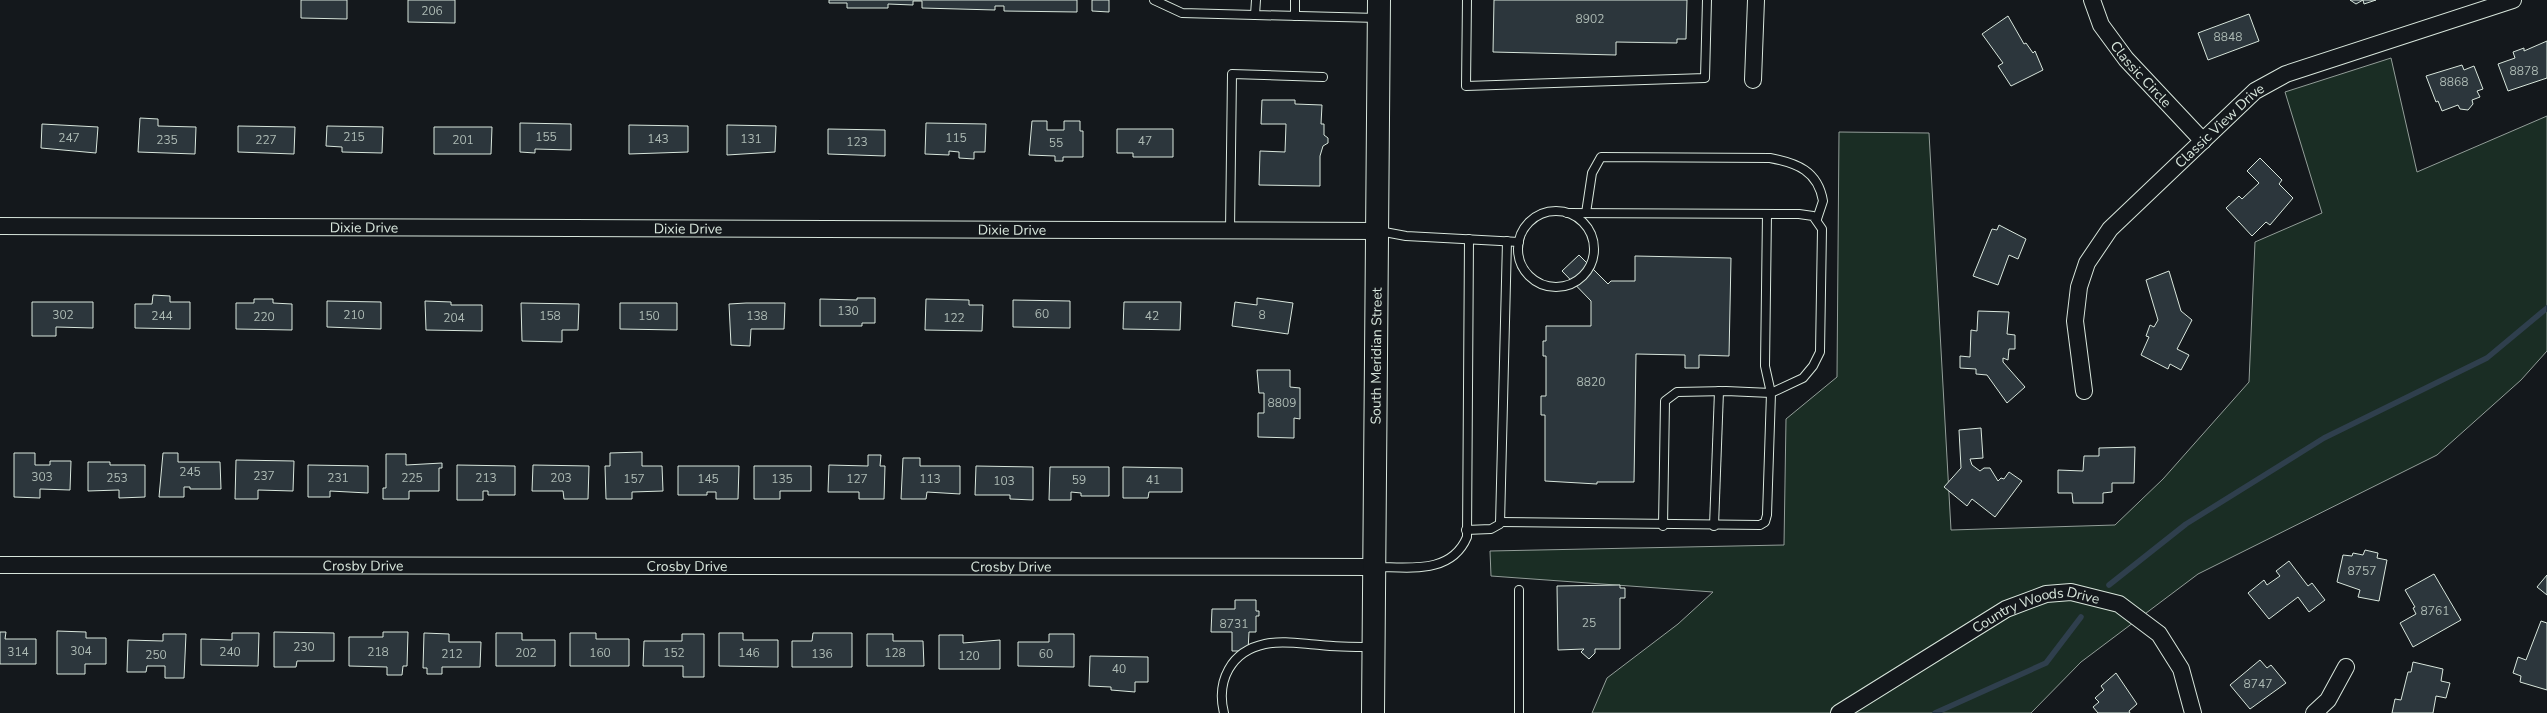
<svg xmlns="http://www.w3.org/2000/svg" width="2547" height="713" font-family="'Nunito Sans',sans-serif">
<rect width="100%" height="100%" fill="#14181c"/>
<polygon fill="#1a2d24" stroke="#939e99" points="2391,58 2417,172 2547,116 2547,351 2521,380 2437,455 2198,574 2081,662 2031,713 1592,713 1607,678 1678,624 1713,592 1491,576 1490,551 1784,545 1786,419 1837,377 1839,132 1929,133 1951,530 2115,525 2163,479 2249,382 2255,242 2322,213 2285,92"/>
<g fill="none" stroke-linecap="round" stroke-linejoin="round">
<g stroke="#2f3f4d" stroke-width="5.5">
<polyline points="2109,585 2186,524 2324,438 2487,358 2547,308"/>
<polyline points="1935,713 2046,663 2081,617"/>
</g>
</g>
<g fill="#2c363c" stroke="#d8e6dc">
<polygon points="301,0 347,0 347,19 301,18"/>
<polygon points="408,0 455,0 455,23 408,22"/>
<polygon points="829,0 1077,0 1077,12 1004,11 1004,6 995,6 995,10 922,8 922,1 913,1 913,5 888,4 888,8 847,8 847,3 829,3"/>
<polygon points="1092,0 1109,0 1109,12 1092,11"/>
<polygon points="1494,0 1687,0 1686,39 1677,39 1677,43 1616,42 1616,55 1493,52"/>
<polygon points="2350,0 2376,0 2364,4 2363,0 2356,4"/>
<polygon points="2249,14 2259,41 2208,60 2198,33"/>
<polygon points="2008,16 2024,44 2026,43 2033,53 2035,51 2043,70 2011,86 1998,66 2003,63 1982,34"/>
<polygon points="2547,41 2547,78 2508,91 2498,64 2515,58 2513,52 2524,48 2524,51"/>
<polygon points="2462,65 2464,70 2474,66 2483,89 2477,91 2480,97 2472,100 2473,104 2468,110 2460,109 2458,105 2442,111 2438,101 2436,102 2426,76"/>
<polygon points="1262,100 1295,100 1295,104 1322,105 1321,124 1324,124 1324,135 1328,138 1328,143 1323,146 1320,156 1320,186 1259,185 1260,151 1285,152 1286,124 1261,124"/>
<polygon points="140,118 158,119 158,126 196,127 195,154 138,152"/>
<polygon points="1032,121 1047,121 1047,130 1064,130 1064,121 1080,121 1080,131 1083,131 1083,157 1063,157 1063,161 1055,161 1055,156 1029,155"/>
<polygon points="520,123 571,124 571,150 535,149 535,153 520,152"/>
<polygon points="926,123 986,124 985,152 974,152 974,159 959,158 959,152 949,151 949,155 925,154"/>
<polygon points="42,124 98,127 96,153 41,148"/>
<polygon points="629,125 688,126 688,152 629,154"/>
<polygon points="727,125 776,126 775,152 727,155"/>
<polygon points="238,126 295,127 294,154 238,152"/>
<polygon points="327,126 383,127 382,153 342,152 342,147 326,146"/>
<polygon points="434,127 492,127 491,154 434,154"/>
<polygon points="828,129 885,130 885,156 828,154"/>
<polygon points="1117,129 1173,129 1173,157 1133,157 1133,153 1117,153"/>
<polygon points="2260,158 2282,180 2279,184 2293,198 2270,225 2266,222 2252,236 2226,208 2239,196 2242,199 2259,183 2247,171"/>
<polygon points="1999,225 2026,239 2018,259 2009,255 1998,285 1973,276 1992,229 1997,230"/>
<polygon points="1579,255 1608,284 1611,281 1635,281 1635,256 1731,258 1729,356 1699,355 1699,368 1685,368 1685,355 1636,354 1634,482 1597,482 1597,484 1545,481 1545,415 1541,415 1541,396 1546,396 1546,356 1543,356 1543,341 1546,341 1546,326 1591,326 1591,301 1562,271"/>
<polygon points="2169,271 2181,311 2192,320 2177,349 2189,355 2181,370 2170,364 2168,369 2141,355 2149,337 2146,336 2150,325 2154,327 2158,320 2146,280"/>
<polygon points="153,295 170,296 170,302 190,302 190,329 135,328 135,304 152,304"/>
<polygon points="857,298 875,298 875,323 862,323 862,326 820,326 820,299 857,300"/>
<polygon points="1257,298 1293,303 1288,334 1232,326 1235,302 1257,305"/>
<polygon points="254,299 273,299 273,303 292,304 292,330 236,329 236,303 254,303"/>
<polygon points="926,299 969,300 969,305 983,305 982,331 925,330"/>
<polygon points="1013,300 1070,301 1070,328 1013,327"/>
<polygon points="327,301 381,302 381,329 327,327"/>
<polygon points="425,301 451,302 451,305 482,305 482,331 426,330"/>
<polygon points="32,302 93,302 93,328 56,327 56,336 32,336"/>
<polygon points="1124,302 1181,302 1180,330 1123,329"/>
<polygon points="521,303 579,304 578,330 562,330 562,342 522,341"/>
<polygon points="620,303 677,303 677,330 620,329"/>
<polygon points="746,303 785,303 784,329 751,329 750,346 731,345 729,304"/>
<polygon points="1978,311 2009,312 2007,334 2015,335 2015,349 2009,349 2008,360 2003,358 2003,362 2025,387 2007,403 1987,375 1976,374 1976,369 1960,368 1960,356 1970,357 1971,330 1977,331"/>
<polygon points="1257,370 1290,370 1290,387 1300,388 1300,419 1294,418 1294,438 1258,437 1258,413 1264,413 1264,393 1259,393"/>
<polygon points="1981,428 1983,458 1970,459 1972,465 1980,471 1984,468 1990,468 1998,481 2001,478 2004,479 2009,472 2022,481 1995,517 1972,499 1967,506 1944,487 1961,468 1959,430"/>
<polygon points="2135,447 2134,483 2112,483 2112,492 2103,493 2103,503 2073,503 2072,493 2058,493 2058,470 2083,471 2084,456 2099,456 2099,448"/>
<polygon points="642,452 642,466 662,466 663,491 632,492 632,499 606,499 605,466 610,466 610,453"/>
<polygon points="14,453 35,453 35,465 50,465 50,461 71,461 70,490 40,489 40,498 14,497"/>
<polygon points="163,453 178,453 178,462 220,462 221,489 190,489 190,487 184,487 184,497 159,497"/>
<polygon points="386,454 406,454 406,465 442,463 442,468 439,468 439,491 409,491 409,499 383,499 383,488 386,488"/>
<polygon points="868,455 881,455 880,466 885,466 884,499 859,499 859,492 828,492 829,465 868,466"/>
<polygon points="903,458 920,458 920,466 960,466 960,494 927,492 926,499 901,499"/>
<polygon points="236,460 294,461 293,491 258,490 258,499 235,499"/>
<polygon points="88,462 110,462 110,465 145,465 145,497 119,498 119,490 88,491"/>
<polygon points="308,465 368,466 368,493 330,491 330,497 308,497"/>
<polygon points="457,465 515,466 515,495 488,495 488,491 483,491 483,500 457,500"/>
<polygon points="533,465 589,466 588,499 564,499 563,491 532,491"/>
<polygon points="678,466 739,466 738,499 716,499 716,492 707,492 707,495 678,495"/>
<polygon points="754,466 811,466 811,491 780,491 780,499 754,499"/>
<polygon points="976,466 1033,467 1033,500 1010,499 1010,495 975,495"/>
<polygon points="1050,467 1109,467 1109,496 1081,496 1081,493 1071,492 1071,500 1049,500"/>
<polygon points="1123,467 1182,468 1182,492 1149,492 1148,498 1123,498"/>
<polygon points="2365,550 2378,553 2377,558 2387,560 2379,601 2358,597 2360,590 2337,582 2343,555 2352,556 2353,553 2363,555"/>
<polygon points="2289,561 2308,586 2312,583 2325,600 2309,612 2298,597 2269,619 2248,593 2264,580 2267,585 2280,576 2276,571"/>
<polygon points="2434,574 2461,620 2413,647 2400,623 2416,614 2413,608 2415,607 2405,590"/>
<polygon points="2547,575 2547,595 2537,587"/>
<polygon points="1620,585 1620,588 1625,588 1625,598 1620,598 1620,649 1595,649 1595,653 1589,659 1581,652 1584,649 1558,650 1557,586"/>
<polygon points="1235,600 1256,600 1256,611 1259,611 1259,616 1256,616 1256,632 1249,632 1248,651 1232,651 1232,632 1211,632 1212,609 1235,609"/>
<polygon points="2541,621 2547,623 2547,690 2520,682 2521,676 2513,673 2518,657 2526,660"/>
<polygon points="57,631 86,632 86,638 106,638 106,664 85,664 85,674 57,674"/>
<polygon points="0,632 6,632 5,639 36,639 36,664 0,664"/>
<polygon points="274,632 334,633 334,661 297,661 296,667 274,667"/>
<polygon points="383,632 408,632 407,666 403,666 402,675 387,675 387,667 349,666 349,637 383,637"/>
<polygon points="232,633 259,633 258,666 201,665 201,639 232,640"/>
<polygon points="424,633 449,634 449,642 481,642 480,667 442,667 442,674 427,674 427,668 423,668"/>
<polygon points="496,633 522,633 522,640 555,640 555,666 496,666"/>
<polygon points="570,633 596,633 596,639 629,639 629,666 570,666"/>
<polygon points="719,633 743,633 743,640 778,640 778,667 719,666"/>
<polygon points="813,633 852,633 852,667 792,667 792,641 812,641"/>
<polygon points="163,634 186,634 184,678 165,678 165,666 147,666 146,672 127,672 128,640 163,641"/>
<polygon points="682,634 704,634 704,677 683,677 683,666 643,666 644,641 682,641"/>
<polygon points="867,634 893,634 893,641 923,641 924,666 867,666"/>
<polygon points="1049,634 1074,634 1074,667 1018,666 1018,642 1049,642"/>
<polygon points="939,635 963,635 963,643 1000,640 1000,669 939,669"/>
<polygon points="1090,656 1148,657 1148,682 1135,682 1135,692 1111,690 1111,687 1089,686"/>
<polygon points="2260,660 2267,668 2271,665 2286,683 2250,709 2230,685"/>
<polygon points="2413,662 2443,669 2441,681 2450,683 2446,698 2436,696 2433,713 2392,713 2395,699 2401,700 2408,672 2411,672"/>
<polygon points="2116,673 2137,704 2129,711 2130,713 2098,713 2093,707 2099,702 2095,698 2104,690 2101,686"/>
</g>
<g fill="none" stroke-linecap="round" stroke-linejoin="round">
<g stroke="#d8e6dc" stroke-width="10">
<g id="service">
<polyline points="1154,0 1182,13 1255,15"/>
<polyline points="1256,0 1255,15 1378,18"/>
<polyline points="1467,0 1466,86 1705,78 1707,0"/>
<polyline points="1295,16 1295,0"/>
<circle cx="1556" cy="249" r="38"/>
<path d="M 1586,213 L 1592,173 L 1601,157 L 1770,158 C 1797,163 1818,171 1823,201 L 1817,219"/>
<polyline points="1230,230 1232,74 1323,77"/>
<polyline points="1379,231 1406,236 1519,242"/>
<polyline points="1500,522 1760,525 1765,522 1767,515 1771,393 1803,378 1813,366 1820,352 1822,229 1813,216 1799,214 1567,213"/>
<polyline points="1663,526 1665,401 1677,392 1726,391 1771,393 1765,366 1767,214"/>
<polyline points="1714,526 1719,391"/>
<polyline points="1466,530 1491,529 1500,524 1507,241"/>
<path d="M 1375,567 C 1408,567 1451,575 1467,537 L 1469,239"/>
<path d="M 1224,713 C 1216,681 1231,651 1265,644 C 1283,640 1303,644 1320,645 C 1338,647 1355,647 1372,647"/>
<polyline points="1519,713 1519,590"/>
</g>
</g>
<g stroke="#d8e6dc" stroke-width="18">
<g id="minor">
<path id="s1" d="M 2092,0 L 2101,25 L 2126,59 L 2203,141"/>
<polyline points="1753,80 1756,0"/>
<path id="s2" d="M 0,226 L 1376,231"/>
<path id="s3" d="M 2084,391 L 2075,321 L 2079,287 L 2087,263 L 2110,229 L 2255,91 L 2286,74 L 2513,0"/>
<path id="s4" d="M 0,565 L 1375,567"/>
<path id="s5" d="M 1839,713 L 2006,609 L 2046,594 L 2071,592 L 2119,604 L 2159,634 L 2181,669 L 2193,713"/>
<polyline points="2314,713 2328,700 2346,667"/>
</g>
</g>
<g stroke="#d8e6dc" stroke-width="24">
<g id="primary">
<path id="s6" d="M 1373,713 L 1379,0"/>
</g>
</g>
<use href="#service" stroke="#14181c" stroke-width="8"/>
<use href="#minor" stroke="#14181c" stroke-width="16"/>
<use href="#primary" stroke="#14181c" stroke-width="22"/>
</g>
<g text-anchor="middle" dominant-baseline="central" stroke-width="3" stroke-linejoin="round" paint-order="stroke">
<g font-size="12" fill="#adbab4">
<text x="432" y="11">206</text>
<text x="1590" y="19">8902</text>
<text x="2228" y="37">8848</text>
<text x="2524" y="71">8878</text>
<text x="2454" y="82">8868</text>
<text x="354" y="137">215</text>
<text x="546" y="137">155</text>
<text x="69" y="138">247</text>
<text x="956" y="138">115</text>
<text x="658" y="139">143</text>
<text x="751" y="139">131</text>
<text x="167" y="140">235</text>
<text x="266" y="140">227</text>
<text x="463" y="140">201</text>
<text x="1145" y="141">47</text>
<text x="857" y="142">123</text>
<text x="1056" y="143">55</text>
<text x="848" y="311">130</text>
<text x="1042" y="314">60</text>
<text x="63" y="315">302</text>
<text x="354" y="315">210</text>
<text x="1262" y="315">8</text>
<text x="162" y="316">244</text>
<text x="550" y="316">158</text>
<text x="649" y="316">150</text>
<text x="757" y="316">138</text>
<text x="1152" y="316">42</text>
<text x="264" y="317">220</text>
<text x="454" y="318">204</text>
<text x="954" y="318">122</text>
<text x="1591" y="382">8820</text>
<text x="1282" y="403">8809</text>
<text x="190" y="472">245</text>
<text x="264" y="476">237</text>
<text x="42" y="477">303</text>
<text x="117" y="478">253</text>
<text x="338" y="478">231</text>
<text x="412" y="478">225</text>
<text x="486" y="478">213</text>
<text x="561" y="478">203</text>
<text x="634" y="479">157</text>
<text x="708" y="479">145</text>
<text x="782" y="479">135</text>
<text x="857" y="479">127</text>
<text x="930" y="479">113</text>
<text x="1079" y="480">59</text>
<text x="1153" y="480">41</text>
<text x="1004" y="481">103</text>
<text x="2362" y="571">8757</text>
<text x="2435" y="611">8761</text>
<text x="1589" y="623">25</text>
<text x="1234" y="624">8731</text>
<text x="304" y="647">230</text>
<text x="81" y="651">304</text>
<text x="18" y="652">314</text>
<text x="230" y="652">240</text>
<text x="378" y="652">218</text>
<text x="526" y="653">202</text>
<text x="600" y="653">160</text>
<text x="674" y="653">152</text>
<text x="749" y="653">146</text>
<text x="895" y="653">128</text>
<text x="452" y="654">212</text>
<text x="822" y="654">136</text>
<text x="1046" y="654">60</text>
<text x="156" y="655">250</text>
<text x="969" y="656">120</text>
<text x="1119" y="669">40</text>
<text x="2258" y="684">8747</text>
</g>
<g font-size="14" fill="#d8e6dc" stroke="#14181c">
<text stroke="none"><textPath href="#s1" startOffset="90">Classic Circle</textPath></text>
<text stroke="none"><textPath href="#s3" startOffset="322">Classic View Drive</textPath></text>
<text stroke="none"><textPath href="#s2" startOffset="364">Dixie Drive</textPath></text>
<text stroke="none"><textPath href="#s2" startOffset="688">Dixie Drive</textPath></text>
<text stroke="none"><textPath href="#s2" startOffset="1012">Dixie Drive</textPath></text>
<text stroke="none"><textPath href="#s6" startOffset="357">South Meridian Street</textPath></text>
<text stroke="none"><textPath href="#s4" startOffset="363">Crosby Drive</textPath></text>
<text stroke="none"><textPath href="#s4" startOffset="687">Crosby Drive</textPath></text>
<text stroke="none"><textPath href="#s4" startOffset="1011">Crosby Drive</textPath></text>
<text stroke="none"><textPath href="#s5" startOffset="226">Country Woods Drive</textPath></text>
</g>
</g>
</svg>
